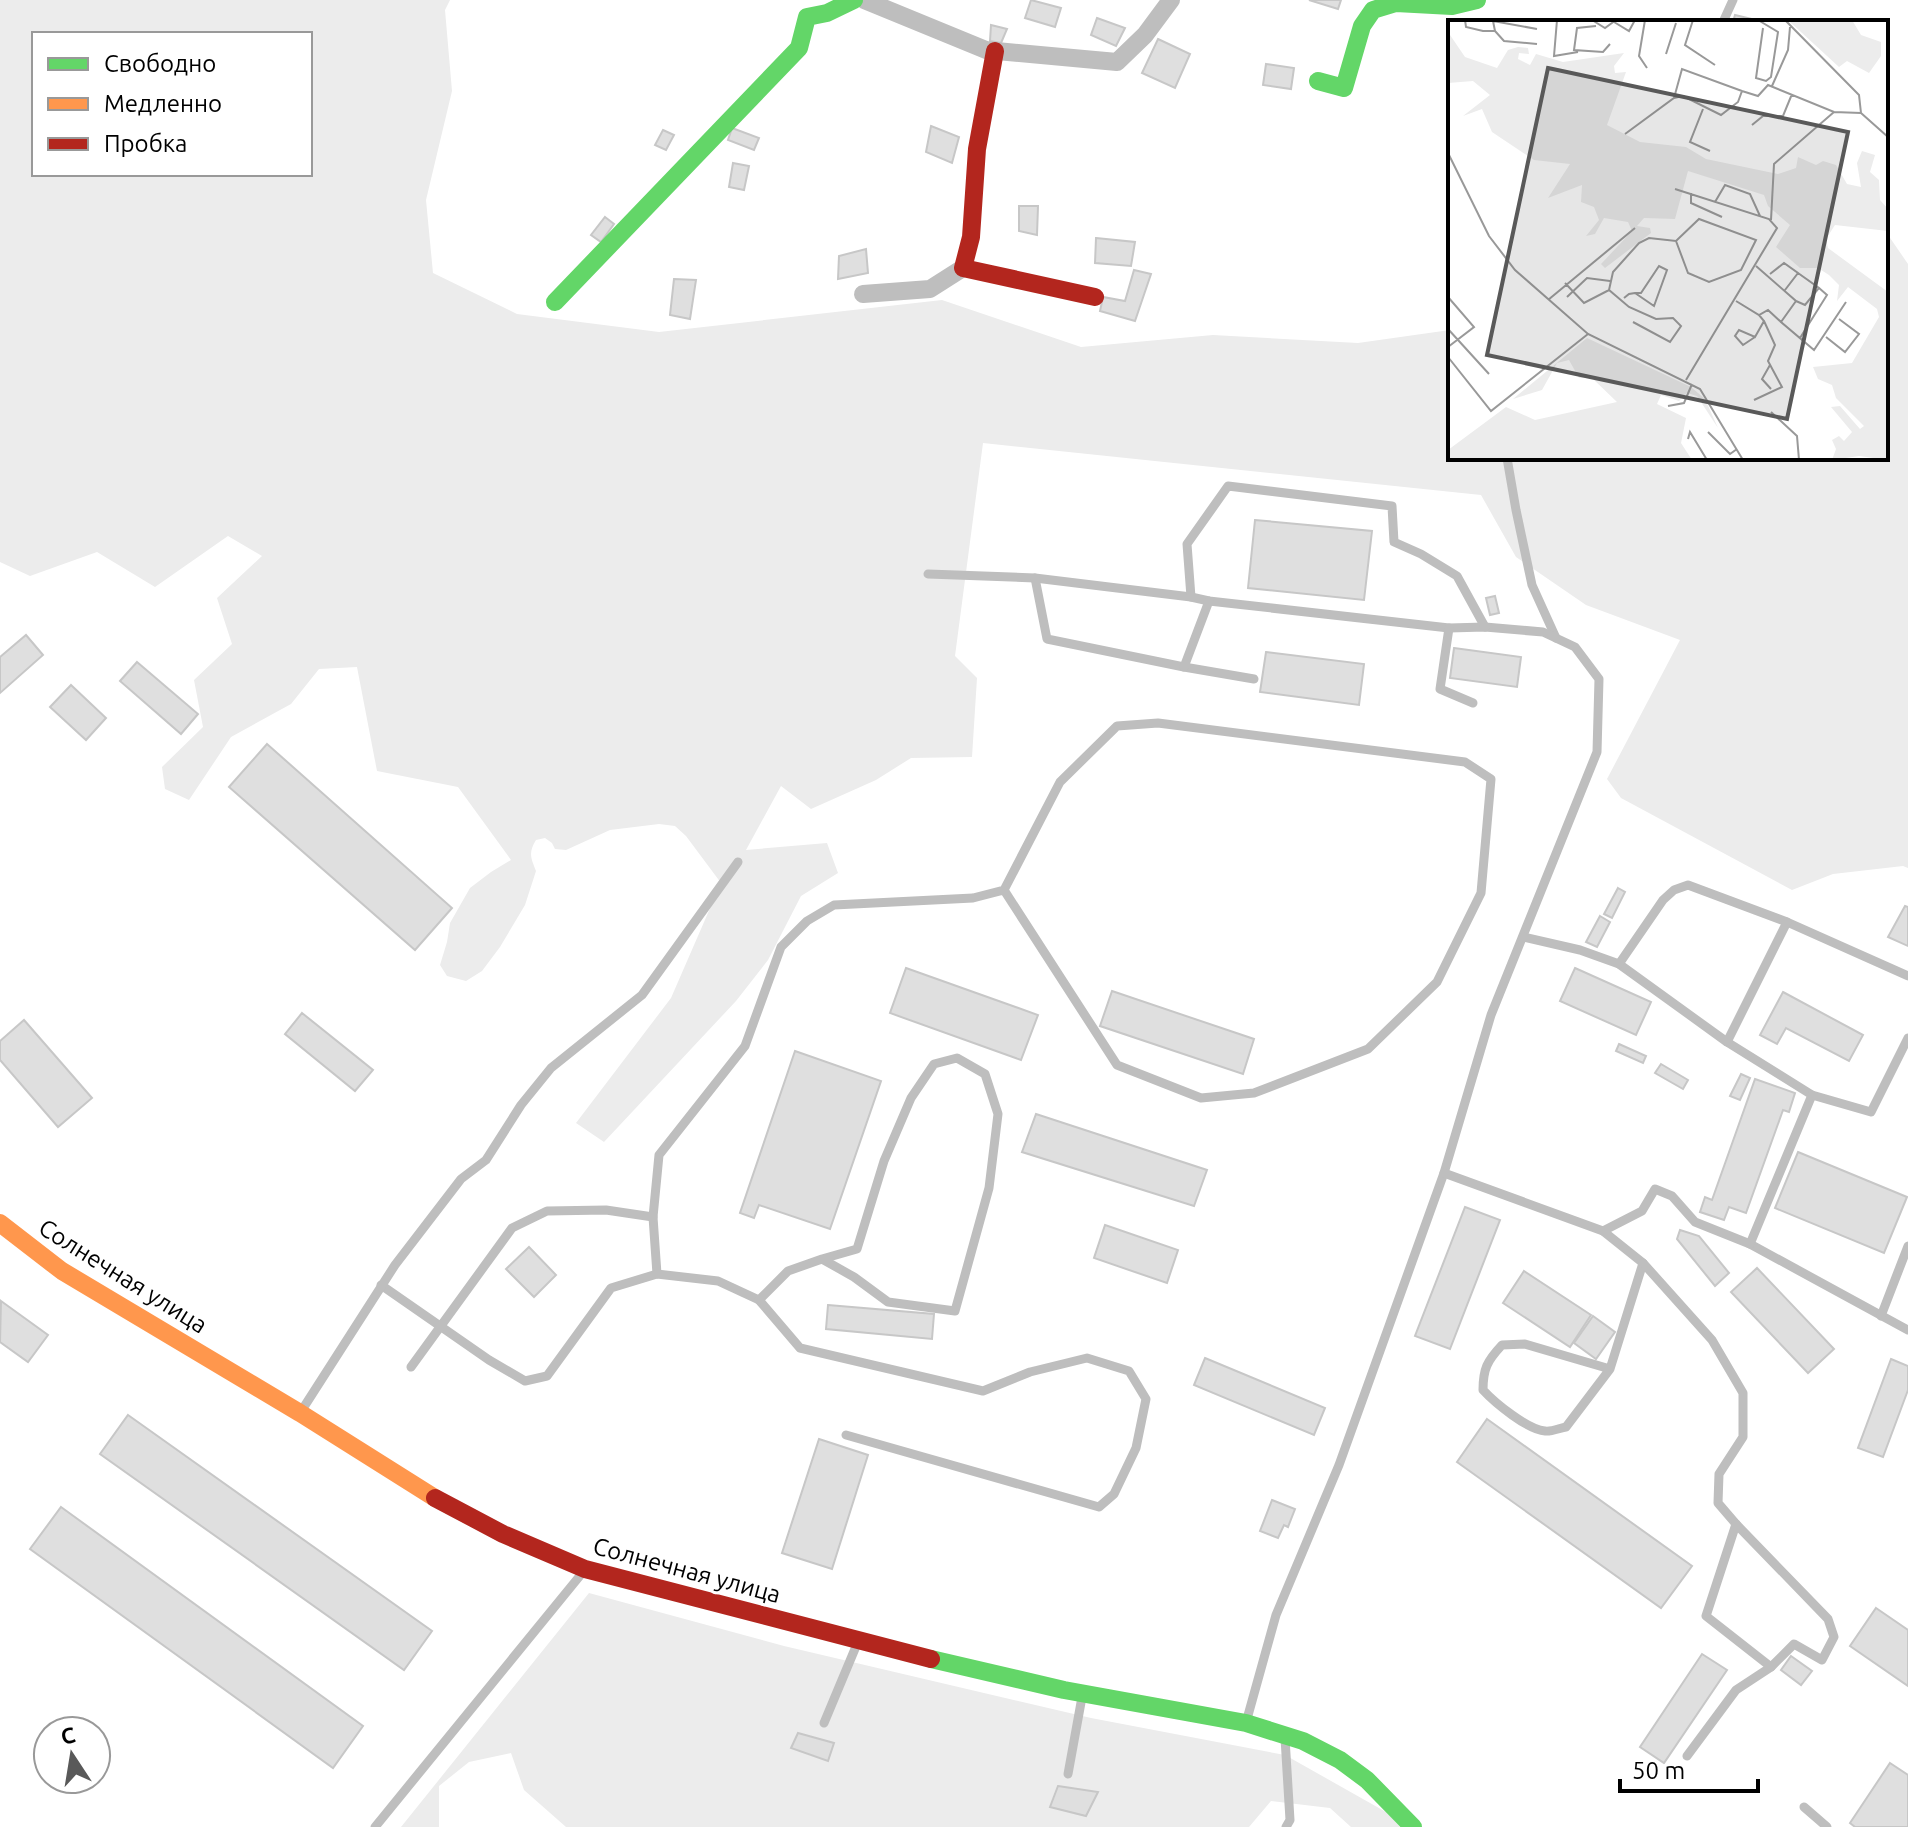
<svg xmlns="http://www.w3.org/2000/svg" width="1908" height="1827" font-family="Ubuntu,sans-serif">
<rect width="100%" height="100%" fill="#fff"/>
<g fill="#ececec" fill-rule="evenodd">
<path d="M 0,0 L 450,0 L 445,10 L 452,91 L 426,200 L 433,273 L 517,314 L 659,332 L 942,300 L 1081,347 L 1213,335 L 1358,343 L 1450,330 L 1450,458 L 1886,458 L 1886,232 L 1908,264 L 1908,868 L 1903,866 L 1833,874 L 1792,890 L 1621,798 L 1607,779 L 1680,640 L 1586,605 L 1516,557 L 1481,495 L 983,443 L 955,656 L 977,678 L 972,757 L 911,758 L 876,780 L 811,809 L 781,786 L 746,850 L 827,843 L 838,873 L 801,896 L 768,960 L 736,1001 L 604,1142 L 576,1123 L 671,998 L 721,883 L 686,836 L 675,826 L 659,824 L 610,830 L 566,850 L 555,849 L 552,843 L 545,838 L 536,840 C 528,853 531,858 536,871 L 525,905 L 500,947 L 482,971 L 466,981 L 447,976 L 440,965 L 447,942 L 450,923 L 470,888 L 491,872 L 511,860 L 458,787 L 377,771 L 357,667 L 319,669 L 291,704 L 231,737 L 189,800 L 165,789 L 162,767 L 203,727 L 194,680 L 232,644 L 217,598 L 262,556 L 228,536 L 155,587 L 97,552 L 30,576 L 0,562 ZM 34,34 L 310,34 L 310,174 L 34,174 Z"/>
<polygon points="589,1593 784,1646 1091,1718 1285,1755 1386,1812 1400,1827 1351,1827 1330,1808 1271,1801 1249,1827 566,1827 524,1790 511,1753 469,1762 439,1786 439,1827 401,1827"/>
</g>
<g fill="#dfdfdf" stroke="#c7c7c7" stroke-width="2">
<polygon points="1031,0 1061,8 1055,27 1025,18"/>
<polygon points="1309,0 1341,0 1338,9"/>
<polygon points="1735,15 1760,21 1733,22"/>
<polygon points="1097,18 1125,28 1116,46 1091,35"/>
<polygon points="991,25 1007,29 1001,43 990,41"/>
<polygon points="1158,39 1190,54 1175,88 1142,73"/>
<polygon points="1266,64 1294,68 1291,89 1263,85"/>
<polygon points="931,126 959,137 952,163 926,152"/>
<polygon points="732,128 759,138 754,150 728,140"/>
<polygon points="663,130 674,135 666,150 655,145"/>
<polygon points="733,163 749,166 744,190 729,187"/>
<polygon points="1019,206 1038,206 1037,235 1019,231"/>
<polygon points="605,217 614,224 601,242 591,235"/>
<polygon points="1096,238 1135,242 1131,266 1095,263"/>
<polygon points="866,249 868,273 838,279 839,256"/>
<polygon points="1134,270 1151,274 1135,321 1100,311 1103,297 1125,301"/>
<polygon points="674,279 696,280 690,319 670,315"/>
<polygon points="1255,520 1372,531 1364,600 1248,588"/>
<polygon points="1495,596 1499,613 1490,615 1486,598"/>
<polygon points="26,635 43,655 0,693 0,657"/>
<polygon points="1454,648 1521,657 1517,687 1450,678"/>
<polygon points="1266,652 1364,664 1359,705 1260,692"/>
<polygon points="137,662 198,714 181,734 120,681"/>
<polygon points="71,685 106,718 86,740 50,707"/>
<polygon points="267,744 452,908 415,950 229,787"/>
<polygon points="1618,888 1625,892 1612,918 1604,914"/>
<polygon points="1905,906 1908,907 1908,946 1888,937"/>
<polygon points="1600,916 1610,922 1597,947 1586,942"/>
<polygon points="906,968 1038,1015 1021,1060 890,1013"/>
<polygon points="1575,968 1651,1002 1636,1035 1560,1001"/>
<polygon points="1112,991 1254,1039 1243,1074 1100,1026"/>
<polygon points="1783,992 1863,1035 1849,1061 1786,1028 1777,1044 1760,1035"/>
<polygon points="302,1013 373,1070 355,1091 285,1034"/>
<polygon points="24,1020 92,1098 58,1127 0,1060 0,1041"/>
<polygon points="1619,1044 1646,1056 1643,1063 1616,1051"/>
<polygon points="795,1051 881,1081 830,1229 759,1205 754,1218 740,1213"/>
<polygon points="1661,1064 1688,1080 1683,1089 1655,1073"/>
<polygon points="1741,1074 1750,1078 1740,1100 1730,1096"/>
<polygon points="1755,1079 1795,1093 1789,1112 1783,1110 1746,1213 1729,1207 1724,1220 1700,1212 1705,1197 1712,1200"/>
<polygon points="1036,1114 1207,1170 1194,1206 1022,1152"/>
<polygon points="1798,1152 1907,1197 1884,1253 1775,1208"/>
<polygon points="1465,1207 1500,1220 1450,1349 1415,1336"/>
<polygon points="1105,1225 1178,1250 1167,1283 1094,1258"/>
<polygon points="1680,1230 1699,1236 1729,1273 1715,1286 1677,1239"/>
<polygon points="529,1247 556,1275 534,1297 506,1269"/>
<polygon points="1757,1268 1834,1349 1808,1373 1731,1292"/>
<polygon points="1524,1271 1591,1315 1570,1347 1503,1303"/>
<polygon points="1,1301 48,1335 28,1362 0,1342"/>
<polygon points="828,1305 934,1314 932,1339 826,1329"/>
<polygon points="1593,1316 1615,1332 1596,1359 1574,1343"/>
<polygon points="1205,1358 1325,1408 1314,1435 1194,1385"/>
<polygon points="1891,1359 1908,1366 1908,1390 1883,1457 1858,1448"/>
<polygon points="128,1415 432,1631 404,1670 100,1454"/>
<polygon points="1487,1419 1692,1566 1661,1608 1457,1462"/>
<polygon points="819,1439 868,1455 832,1569 782,1553"/>
<polygon points="1272,1500 1295,1509 1288,1527 1284,1525 1278,1538 1260,1531"/>
<polygon points="61,1507 363,1726 333,1768 30,1549"/>
<polygon points="1876,1608 1908,1630 1908,1686 1850,1646"/>
<polygon points="1702,1654 1727,1670 1664,1763 1640,1747"/>
<polygon points="1791,1656 1812,1671 1801,1685 1781,1670"/>
<polygon points="798,1733 834,1743 828,1761 791,1748"/>
<polygon points="1890,1763 1908,1775 1908,1827 1855,1827 1850,1823"/>
<polygon points="1058,1786 1098,1792 1086,1816 1050,1807"/>
</g>
<g fill="none" stroke-linecap="round" stroke-linejoin="round">
<g stroke="#bebebe" stroke-width="9">
<polyline points="1723,22 1733,0"/>
<polyline points="1507,458 1516,510 1532,585 1556,638"/>
<polyline points="928,574 1035,578 1191,597 1209,601 1449,628 1485,627 1543,632 1575,647 1599,679 1597,752 1491,1015 1444,1173 1339,1465 1276,1615 1247,1719"/>
<polyline points="1035,578 1047,639 1184,667 1254,679"/>
<polyline points="1191,597 1187,544 1228,486 1392,506 1394,542 1421,554 1457,576 1485,627"/>
<polyline points="1449,628 1440,689 1473,703"/>
<polyline points="1184,667 1209,601"/>
<polyline points="1787,922 1908,976"/>
<polyline points="1523,937 1580,950 1619,964 1727,1042 1812,1095 1750,1244 1908,1330"/>
<polyline points="1619,964 1663,900 1674,890 1688,885 1787,922 1727,1042"/>
<polyline points="1812,1095 1871,1112 1908,1038"/>
<polyline points="1444,1173 1603,1231 1642,1211 1655,1189 1672,1196 1695,1222 1750,1244"/>
<path d="M 1603,1231 L 1643,1263 L 1610,1369 L 1525,1344 L 1502,1345 C 1487,1361 1483,1369 1483,1390 C 1495,1403 1528,1430 1545,1431 C 1551,1432 1560,1428 1566,1427 L 1610,1369"/>
<polyline points="1643,1263 1712,1340 1743,1393 1743,1437 1719,1474 1718,1503 1736,1524 1828,1619 1834,1637 1822,1660 1794,1644 1771,1667 1736,1690 1687,1756"/>
<polyline points="657,1274 653,1217 659,1155 745,1046 781,947 807,921 834,905 973,898 1004,890 1060,782 1117,726 1158,723 1465,762 1491,779 1481,893 1437,982 1368,1049 1254,1093 1201,1098 1117,1065 1004,890"/>
<polyline points="381,1285 489,1360 525,1381 547,1376 611,1288 657,1274 718,1281 759,1300 800,1348 983,1391 1030,1372 1087,1358 1129,1371 1146,1399 1136,1448 1114,1494 1099,1507 846,1435"/>
<polyline points="759,1300 788,1271 822,1259 857,1249 884,1161 911,1098 934,1064 957,1058 985,1074 998,1114 989,1188 955,1311 888,1302 854,1277 822,1259"/>
<polyline points="1881,1316 1908,1246"/>
<polyline points="411,1367 512,1228 547,1211 606,1210 653,1217"/>
<polyline points="302,1410 395,1265 461,1179 486,1160 521,1105 551,1068 642,995 738,862"/>
<polyline points="1736,1524 1706,1616 1771,1667"/>
<polyline points="824,1723 857,1644"/>
<polyline points="1285,1738 1290,1820 1286,1827"/>
<polyline points="1068,1774 1082,1697"/>
<polyline points="1804,1807 1827,1827"/>
<polyline points="375,1827 583,1572"/>
</g>
<g stroke="#bebebe" stroke-width="18">
<polyline points="864,0 986,50 1117,62 1145,35 1171,0"/>
<polyline points="863,294 930,289 963,268"/>
</g>
<g stroke="#63d668" stroke-width="18">
<polyline points="1318,81 1344,88 1362,26 1373,10 1396,3 1452,6 1477,0"/>
<polyline points="555,302 799,48 807,17 827,13 854,0"/>
<polyline points="931,1659 1064,1690 1246,1723 1303,1741 1340,1760 1367,1780 1413,1827"/>
</g>
<polyline stroke="#ff974d" stroke-width="18" points="0,1223 62,1271 300,1413 435,1498"/>
<g stroke="#b3261e" stroke-width="18">
<polyline points="995,51 977,149 971,237 963,268 1095,297"/>
<polyline points="435,1498 503,1534 585,1569 931,1659"/>
</g>
</g>
<g text-anchor="middle" dominant-baseline="central" stroke-width="6" stroke-linejoin="round" paint-order="stroke">
<g font-size="24" fill="#000" stroke="#fff">
<text transform="translate(123 1276) rotate(32)">Солнечная улица</text>
<text transform="translate(687 1570) rotate(15)">Солнечная улица</text>
</g>
</g>
<g transform="translate(1448 20)">
<rect width="440" height="440" fill="#fff"/>
<path d="M 404,0 L 413,15 L 433,22 L 433,36 L 421,53 L 399,41 L 391,47 L 341,1 ZM 0,12 L 17,37 L 49,48 L 60,30 L 70,27 L 80,28 L 81,34 L 71,33 L 70,39 L 82,45 L 88,34 L 115,42 L 176,33 L 166,46 L 167,53 L 178,52 L 159,105 L 192,122 L 238,127 L 258,139 L 330,154 L 348,148 L 350,137 L 368,145 L 375,141 L 388,145 L 399,164 L 413,167 L 409,143 L 414,131 L 427,135 L 422,152 L 431,160 L 432,180 L 440,189 L 440,211 L 387,205 L 378,219 L 380,228 L 440,272 L 440,440 L 411,436 L 384,440 L 388,429 L 384,420 L 391,416 L 396,421 L 404,412 L 383,387 L 392,386 L 412,409 L 416,406 L 388,378 L 384,365 L 370,359 L 365,347 L 404,343 L 431,297 L 429,289 L 400,267 L 389,281 L 391,265 L 381,255 L 370,248 L 352,248 L 328,227 L 342,205 L 320,186 L 316,175 L 240,151 L 227,199 L 196,198 L 189,206 L 202,208 L 203,213 L 157,248 L 153,244 L 184,211 L 180,202 L 156,198 L 147,214 L 138,216 L 151,200 L 146,187 L 133,182 L 134,165 L 100,178 L 122,144 L 86,140 L 44,112 L 34,89 L 15,96 L 42,75 L 25,61 L 0,63 ZM 139,318 L 243,367 L 257,379 L 270,408 L 249,376 L 239,373 L 231,381 L 213,375 L 209,384 L 238,398 L 233,423 L 244,440 L 0,440 L 0,430 L 58,387 L 87,400 L 169,382 L 144,358 L 131,358 L 121,340 L 109,343 L 94,370 L 65,379 Z" fill="#ececec"/>
<path fill="none" stroke="#999" stroke-width="2" d="M 17,0 L 18,7 L 35,11 L 47,11 L 45,1M 109,0 L 106,36 L 130,32M 144,0 L 157,8 L 168,0M 197,0 L 191,36 L 199,48M 245,0 L 237,25 L 267,45M 310,0 L 330,12 L 323,57 L 318,61 L 308,58 L 315,8M 337,0 L 411,75 L 413,93 L 440,117M 45,1 L 89,9M 166,2 L 181,11 L 187,0M 148,6 L 129,8 L 126,30 L 155,32 L 162,24M 47,11 L 56,21 L 89,24M 218,34 L 228,3M 324,66 L 340,30 L 342,7M 226,78 L 234,49 L 294,71M 255,89 L 242,122 L 262,131M 304,105 L 315,96 L 335,96 L 344,74M 177,114 L 226,78 L 235,76 L 273,95 L 290,82 L 294,71 L 310,76 L 320,65 L 386,92 L 413,93M 0,133 L 41,216 L 67,250 L 140,314 L 252,369 L 295,440M 227,169 L 321,199 L 329,208 L 238,360M 243,173 L 243,183 L 274,197M 267,182 L 277,165 L 302,174 L 312,196M 323,200 L 326,144 L 386,92M 308,246 L 348,281 L 333,302 L 366,330 L 398,282M 322,254 L 336,243 L 350,253 L 337,270M 117,263 L 136,283 L 161,270 L 181,287 L 208,299 L 225,298 L 233,306 L 222,322 L 185,302M 161,270 L 165,252 L 191,223 L 201,218 L 228,221 L 251,199 L 308,220 L 293,250 L 261,262 L 240,253 L 228,221M 0,277 L 26,307 L 0,327M 119,277 L 139,258 L 162,261M 176,278 L 181,274 L 187,273 L 193,273 L 211,246 L 219,250 L 206,286 L 187,273M 100,280 L 187,208M 288,281 L 311,295 L 320,290 L 333,302M 348,281 L 357,285 L 371,268 L 350,253M 0,309 L 41,354M 307,317 L 295,325 L 287,316 L 291,310 L 307,317 L 316,301 L 311,295M 378,317 L 397,332 L 411,314 L 391,299M 352,318 L 379,275 L 371,268M 0,337 L 43,391 L 140,314M 322,345 L 314,359 L 323,369M 306,380 L 334,367 L 320,341 L 327,325 L 316,301M 220,386 L 236,383 L 244,364M 323,392 L 349,416 L 351,440M 260,412 L 282,434 L 289,429M 240,419 L 242,412 L 259,440"/>
<path fill="#595959" fill-opacity="0.15" stroke="#595959" stroke-width="4" d="M 100,48 L 400,112 L 339,399 L 39,335 Z"/>
<rect width="440" height="440" fill="none" stroke="#000" stroke-width="4"/>
</g>
<rect x="32" y="32" width="280" height="144" fill="#ffffff" stroke="#999999" stroke-width="2"/>
<rect x="48" y="58" width="40" height="12" fill="#63d668" stroke="#999999" stroke-width="2"/>
<text x="104" y="72" font-size="24" fill="#000000">Свободно</text>
<rect x="48" y="98" width="40" height="12" fill="#ff974d" stroke="#999999" stroke-width="2"/>
<text x="104" y="112" font-size="24" fill="#000000">Медленно</text>
<rect x="48" y="138" width="40" height="12" fill="#b3261e" stroke="#999999" stroke-width="2"/>
<text x="104" y="152" font-size="24" fill="#000000">Пробка</text>
<g transform="translate(72 1755) rotate(348)"><circle r="38" fill="#ffffff" stroke="#999999" stroke-width="2"/>
<path d="M0-6L14 30L0 20L-14 30Z" fill="#595959"/>
<text y="-12" font-size="22" font-weight="bold" text-anchor="middle" fill="#000000">С</text>
</g>
<path d="M1620 1779v12h138v-12" fill="none" stroke="#000000" stroke-width="4"/>
<text x="1632" y="1779" font-size="24" fill="#000000" stroke="#ffffff" stroke-width="6" paint-order="stroke">50 m</text>
</svg>
